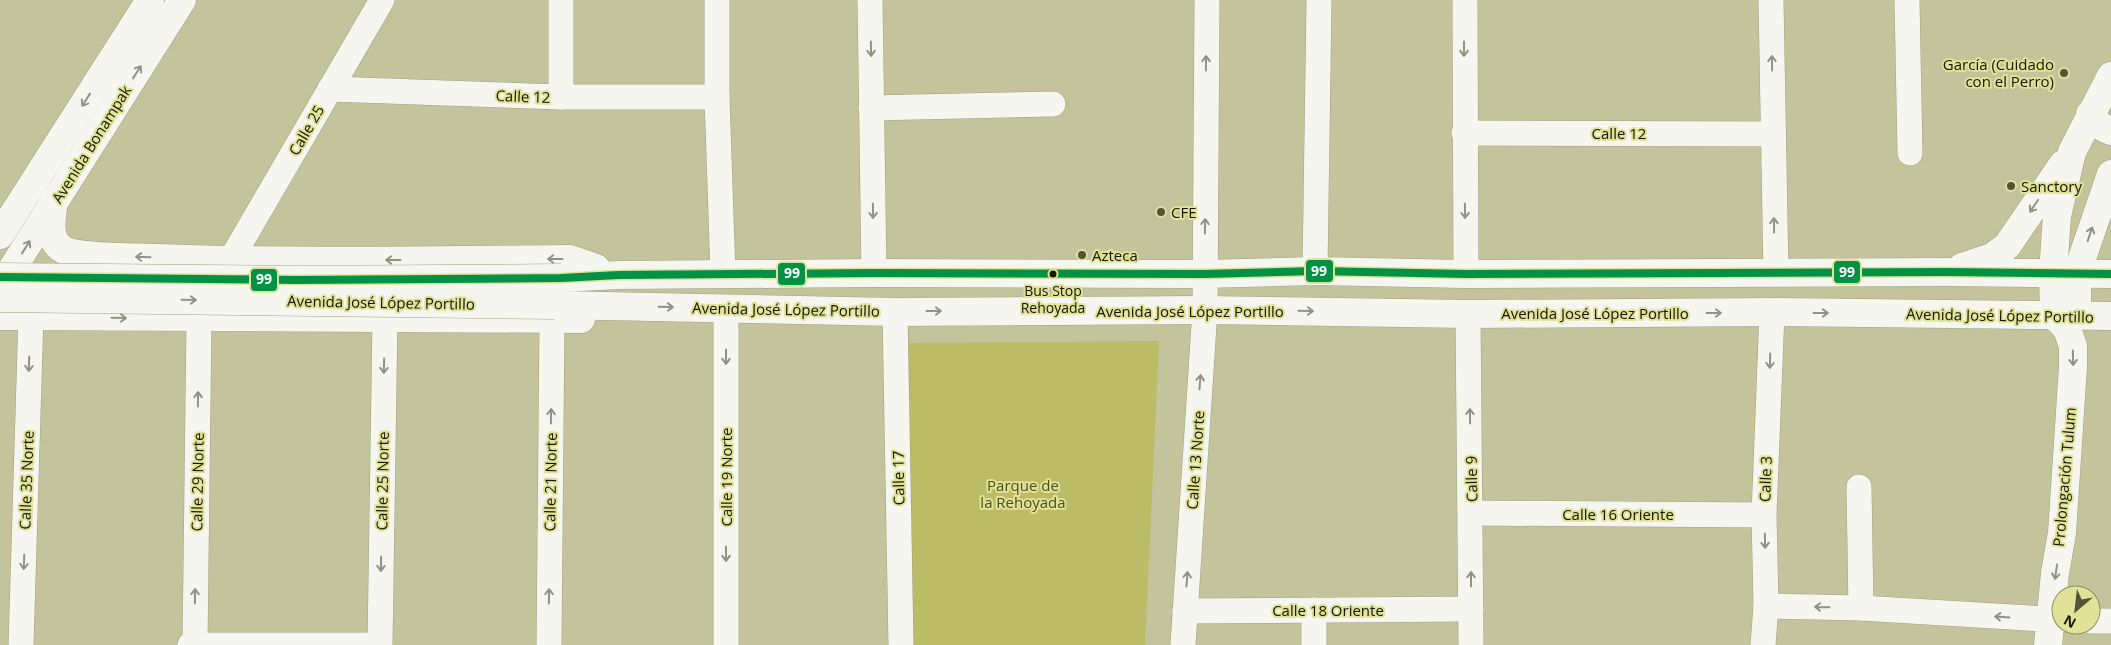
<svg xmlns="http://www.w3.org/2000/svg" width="2111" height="645" font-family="'Open Sans',sans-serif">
<rect width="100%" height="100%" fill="#c3c39c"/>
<polygon fill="#bcbc67" points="1159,341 1145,645 889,645 900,343"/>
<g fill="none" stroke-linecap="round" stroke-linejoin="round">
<g stroke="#a0a182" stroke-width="26">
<g id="minor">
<polyline points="561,0 561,97"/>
<polyline points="717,0 717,97 723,274"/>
<polyline points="870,0 874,273"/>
<polyline points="1465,0 1466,274"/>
<polyline points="1771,0 1776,274"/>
<polyline points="1907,0 1910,153"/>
<polyline points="330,89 561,97 717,97"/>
<polyline points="871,108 1053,104"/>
<polyline points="1464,133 1773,134"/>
<polyline points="230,261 382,0"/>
<polyline points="1315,271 1319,0"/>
<polyline points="726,308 726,645"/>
<polyline points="895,312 901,645"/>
<polyline points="1468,314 1471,645"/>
<polyline points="1859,487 1861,608"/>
<polyline points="1471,513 1764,515"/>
<polyline points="1766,606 1861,608 2061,620"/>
<polyline points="1314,610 1314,645"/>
<polyline points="1185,611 1471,609"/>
<polyline points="2091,621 2111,621"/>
<polyline points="21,645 31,315"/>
<polyline points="190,645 371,645"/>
<polyline points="195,645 199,319"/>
<polyline points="380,645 385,318"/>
<polyline points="549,645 552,320"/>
<polyline points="1183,645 1205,310 1207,0"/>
<polyline points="1763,645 1766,606 1764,515 1772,312"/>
</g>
</g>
<g stroke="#a0a182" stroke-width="29">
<g id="major">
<path d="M 2090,114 C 2096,122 2101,128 2111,131"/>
<path d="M 54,201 C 52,217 46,241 64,250 C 80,258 137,257 158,258 C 295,263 432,260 570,259 L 596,268"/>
<polyline points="0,235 150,0"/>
<polyline points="1962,267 1992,257 2007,246 2063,164"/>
<polyline points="561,278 619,275 874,273 1204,274 1315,271 1466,274 1946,272 2111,274"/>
<polyline points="0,288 182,0"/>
<polyline points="555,305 895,312 1205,310 1468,314 1772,312 2111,316"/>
<polyline points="0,316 581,319"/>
<polyline points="2077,316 2077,273 2111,174"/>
<polyline points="2048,645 2055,573 2062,533 2073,367 2073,346 2067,329 2054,315 2053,273 2057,216 2072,152 2111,76"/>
</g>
</g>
<use href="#minor" stroke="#f6f6f0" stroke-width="25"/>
<use href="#major" stroke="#f6f6f0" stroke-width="28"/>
<g stroke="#a0a182" stroke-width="29" stroke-linecap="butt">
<g id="major-bridge">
<polyline points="0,277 296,280 561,278"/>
<polyline points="0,298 555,305"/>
</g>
</g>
<use href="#major-bridge" stroke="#f6f6f0" stroke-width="28"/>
<g stroke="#dfe298" stroke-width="11">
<polyline id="bus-1" points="0,277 296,280 561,278 619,275 874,273 1204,274 1315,271 1466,274 1946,272 2111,274"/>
</g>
<use href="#bus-1" stroke="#039145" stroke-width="8"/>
</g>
<defs><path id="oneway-shaft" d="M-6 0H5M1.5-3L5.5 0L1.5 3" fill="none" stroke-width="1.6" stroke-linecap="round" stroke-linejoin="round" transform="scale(1.25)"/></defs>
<g stroke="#929284">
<use href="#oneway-shaft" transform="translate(871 49) rotate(89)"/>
<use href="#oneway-shaft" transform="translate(1464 49) rotate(90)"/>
<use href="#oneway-shaft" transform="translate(1206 63) rotate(-89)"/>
<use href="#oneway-shaft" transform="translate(1772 63) rotate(-91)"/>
<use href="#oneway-shaft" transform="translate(137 72) rotate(-58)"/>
<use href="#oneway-shaft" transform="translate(86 100) rotate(122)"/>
<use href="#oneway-shaft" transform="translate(2034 206) rotate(124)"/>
<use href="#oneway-shaft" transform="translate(873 211) rotate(89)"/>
<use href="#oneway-shaft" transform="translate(1465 211) rotate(89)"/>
<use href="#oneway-shaft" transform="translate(1774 225) rotate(-91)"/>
<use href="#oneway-shaft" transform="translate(1205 226) rotate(-89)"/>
<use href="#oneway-shaft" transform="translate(2090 234) rotate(-72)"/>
<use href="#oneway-shaft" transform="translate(26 247) rotate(-58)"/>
<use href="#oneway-shaft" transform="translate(143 257) rotate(-178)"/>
<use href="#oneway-shaft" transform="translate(555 259) rotate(180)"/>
<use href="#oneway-shaft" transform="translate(393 260) rotate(180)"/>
<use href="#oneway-shaft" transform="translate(189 300) rotate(1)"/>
<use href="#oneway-shaft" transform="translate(666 307) rotate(1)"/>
<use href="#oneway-shaft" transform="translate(934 311)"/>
<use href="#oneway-shaft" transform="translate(1306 311) rotate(1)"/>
<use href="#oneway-shaft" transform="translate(1714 313)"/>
<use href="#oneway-shaft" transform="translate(1821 313)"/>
<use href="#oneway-shaft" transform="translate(119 318) rotate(1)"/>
<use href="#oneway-shaft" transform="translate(726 357) rotate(90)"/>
<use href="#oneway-shaft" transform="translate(2073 358) rotate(89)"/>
<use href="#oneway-shaft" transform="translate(1770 361) rotate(92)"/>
<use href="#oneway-shaft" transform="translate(29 364) rotate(92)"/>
<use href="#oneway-shaft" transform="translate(384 366) rotate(91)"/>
<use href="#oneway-shaft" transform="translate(1200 382) rotate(-86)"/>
<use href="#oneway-shaft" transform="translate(198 399) rotate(-89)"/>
<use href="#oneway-shaft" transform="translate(551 416) rotate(-89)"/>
<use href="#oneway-shaft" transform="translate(1470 416) rotate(-91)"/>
<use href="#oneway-shaft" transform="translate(1765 541) rotate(89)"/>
<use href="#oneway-shaft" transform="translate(726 554) rotate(90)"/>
<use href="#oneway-shaft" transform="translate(24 562) rotate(92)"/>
<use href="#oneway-shaft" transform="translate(381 564) rotate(91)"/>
<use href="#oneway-shaft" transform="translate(2056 572) rotate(98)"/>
<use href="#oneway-shaft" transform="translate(1187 579) rotate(-86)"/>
<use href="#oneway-shaft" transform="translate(1471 579) rotate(-90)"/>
<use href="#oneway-shaft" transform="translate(195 596) rotate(-89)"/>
<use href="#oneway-shaft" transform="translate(549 596) rotate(-89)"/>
<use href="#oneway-shaft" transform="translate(1822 607) rotate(-179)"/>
<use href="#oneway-shaft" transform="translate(2002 617) rotate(-176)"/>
</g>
<g fill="#535337" stroke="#dfe298" stroke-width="2">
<circle cx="2064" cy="73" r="5"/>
<circle cx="2011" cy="186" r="5"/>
<circle cx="1161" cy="212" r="5"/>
<circle cx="1082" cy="255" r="5"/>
</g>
<circle fill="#171700" stroke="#dfe298" stroke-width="2" cx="1053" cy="274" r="4.5"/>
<g text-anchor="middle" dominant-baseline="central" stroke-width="4" stroke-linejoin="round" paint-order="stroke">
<g font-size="14" fill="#171700" stroke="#dfe298">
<text x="1053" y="290">Bus Stop<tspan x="1053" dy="17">Rehoyada</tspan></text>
</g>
<g font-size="15" fill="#171700" stroke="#dfe298" text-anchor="start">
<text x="2054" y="64" text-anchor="end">García (Cuidado<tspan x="2054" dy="17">con el Perro)</tspan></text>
<text x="2021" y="186">Sanctory</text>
<text x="1171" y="212">CFE</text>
<text x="1092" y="255">Azteca</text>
</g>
<g font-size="15" fill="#171700" stroke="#dfe298">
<text transform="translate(523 96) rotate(2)">Calle 12</text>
<text transform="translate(306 130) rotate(-60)">Calle 25</text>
<text x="1619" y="133">Calle 12</text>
<text transform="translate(91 144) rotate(-58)">Avenida Bonampak</text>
<text transform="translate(381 302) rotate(1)">Avenida José López Portillo</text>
<text transform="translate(786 309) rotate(1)">Avenida José López Portillo</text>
<text x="1190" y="311">Avenida José López Portillo</text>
<text x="1595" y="313">Avenida José López Portillo</text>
<text transform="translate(2000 315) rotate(1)">Avenida José López Portillo</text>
<text transform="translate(1195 460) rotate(-86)">Calle 13 Norte</text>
<text transform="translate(726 477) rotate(-90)">Calle 19 Norte</text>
<text transform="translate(2064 477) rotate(-85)">Prolongación Tulum</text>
<text transform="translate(898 478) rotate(-91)">Calle 17</text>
<text transform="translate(1471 479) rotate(-91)">Calle 9</text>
<text transform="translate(1765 479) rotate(-88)">Calle 3</text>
<text transform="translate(26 480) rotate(-88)">Calle 35 Norte</text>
<text transform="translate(382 481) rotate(-89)">Calle 25 Norte</text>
<text transform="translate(197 482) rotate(-89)">Calle 29 Norte</text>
<text transform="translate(550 482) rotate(-89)">Calle 21 Norte</text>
<text x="1618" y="514">Calle 16 Oriente</text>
<text x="1328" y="610">Calle 18 Oriente</text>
</g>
<g font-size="15" fill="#4d4e1b" stroke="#dfe298">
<text x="1023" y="485">Parque de<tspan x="1023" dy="17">la Rehoyada</tspan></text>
</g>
</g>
<g stroke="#dfe298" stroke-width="2">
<rect x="1305" y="259" width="29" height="24" rx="5" fill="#039145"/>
<rect x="1833" y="260" width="28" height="24" rx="5" fill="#039145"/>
<rect x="777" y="262" width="29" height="24" rx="5" fill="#039145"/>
<rect x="250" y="268" width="28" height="24" rx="5" fill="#039145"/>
</g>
<g font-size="14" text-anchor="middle" font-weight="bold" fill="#fff">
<text x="1319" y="276">99</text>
<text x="1847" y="277">99</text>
<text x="792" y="278">99</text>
<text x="264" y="284">99</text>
</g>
<g transform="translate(2076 610) rotate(208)"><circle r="24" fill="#dfe298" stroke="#8f915b"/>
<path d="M0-4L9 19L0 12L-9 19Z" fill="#535337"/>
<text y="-8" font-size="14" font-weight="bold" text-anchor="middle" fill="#171700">N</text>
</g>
</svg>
